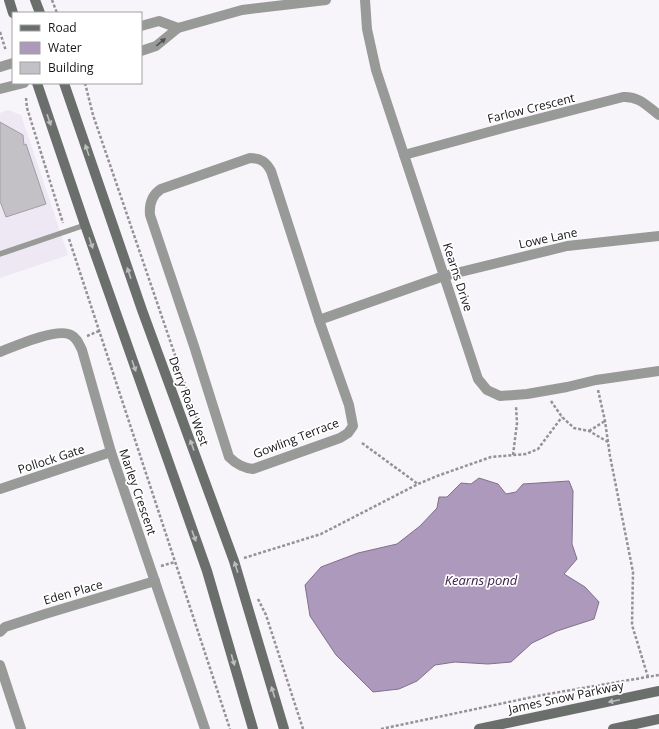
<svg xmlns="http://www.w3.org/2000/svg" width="659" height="729" font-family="'Open Sans',sans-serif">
<rect width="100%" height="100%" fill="#f7f4fa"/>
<polygon fill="#eee7f4" points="8,110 21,115 68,255 0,278 0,113"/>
<polygon fill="#ac99bc" stroke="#7f718a" points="479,478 498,484 506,494 516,492 523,484 569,481 573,491 572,544 577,559 564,574 585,587 599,602 594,619 557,631 532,643 511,662 488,664 455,662 435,665 417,681 399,689 373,692 336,655 310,616 305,585 321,567 358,553 397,544 420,526 437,508 439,497 447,497 461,483 471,484"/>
<polygon fill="#c3c0c6" stroke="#a19ea4" points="0,122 23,135 24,145 26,144 46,204 6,217 0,201"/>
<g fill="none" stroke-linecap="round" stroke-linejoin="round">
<g stroke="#949296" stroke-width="2.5" stroke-dasharray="3 2" stroke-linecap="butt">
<polyline points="52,0 57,13"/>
<polyline points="0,32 6,51"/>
<polyline points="85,83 93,115 205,443"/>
<polyline points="26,98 27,108 63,223"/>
<polyline points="69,239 230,729"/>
<polyline points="87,336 99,331"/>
<polyline points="598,390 605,421 610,456 633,572 632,625 648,677"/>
<polyline points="551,401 562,417 574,428 589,431 608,442"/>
<polyline points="589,431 605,421"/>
<polyline points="362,443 418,484"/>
<polyline points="513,455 517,423 516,406"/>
<polyline points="244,558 321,534 418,484 437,476 491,457 526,454 538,449 562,417"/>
<polyline points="161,566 175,562"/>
<polyline points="258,599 266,615 303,729"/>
<polyline points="381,729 542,695 659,675"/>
</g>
<polyline stroke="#989a98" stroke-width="5.5" points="0,254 85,225"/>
<g stroke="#989a98" stroke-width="10">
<path d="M 404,155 L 507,127 L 623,97 C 639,96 647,106 659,115"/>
<path d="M 250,158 C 261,158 266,162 271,171 L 319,320 L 349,405 L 353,426 L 348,433 L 340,438 L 253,469 C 243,468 236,464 229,457 L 194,346 L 150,215 C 149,204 152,195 161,189 Z"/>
<polyline points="319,320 444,276 567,246 659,236"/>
<path d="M 0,352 C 15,346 58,327 71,335 C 77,338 79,344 82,350 L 111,452 L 205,729"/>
<polyline points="0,489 111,452"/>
<polyline points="0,632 5,627 45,614 155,581"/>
<polyline points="0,665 21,729"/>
</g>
<g stroke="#989a98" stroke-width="10">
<polyline points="365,0 367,29 376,70 478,379 487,390 500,396 527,394 567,387 596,380 659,371"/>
<polyline points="141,26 159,21 178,28"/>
<polyline points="141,51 156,46 178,28 242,10 326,0"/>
<polyline points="0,67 13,63"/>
<polyline points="0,89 24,83"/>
</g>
<g stroke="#6b6f6c" stroke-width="10">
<polyline points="9,0 13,13"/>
<polyline points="35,0 40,13"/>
<polyline points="37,83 85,225 207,571 253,729"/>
<polyline points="64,83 142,310 234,561 284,729"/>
<polyline points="479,729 659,691"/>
<polyline points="613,729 659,719"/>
</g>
</g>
<defs><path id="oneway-solid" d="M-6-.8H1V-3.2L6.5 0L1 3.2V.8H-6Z"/></defs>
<use fill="#505151" href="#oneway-solid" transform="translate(161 42) rotate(-39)"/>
<g fill="#bcbebd">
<use href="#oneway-solid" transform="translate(49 120) rotate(71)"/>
<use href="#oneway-solid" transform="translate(87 150) rotate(-109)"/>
<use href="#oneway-solid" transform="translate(91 243) rotate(71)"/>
<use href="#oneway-solid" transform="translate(129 273) rotate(-109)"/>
<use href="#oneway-solid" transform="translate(134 366) rotate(71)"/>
<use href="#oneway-solid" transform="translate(192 445) rotate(-110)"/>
<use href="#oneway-solid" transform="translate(194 536) rotate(70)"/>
<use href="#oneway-solid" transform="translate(236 567) rotate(-107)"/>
<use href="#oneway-solid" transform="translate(233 660) rotate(74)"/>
<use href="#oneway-solid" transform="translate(273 692) rotate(-107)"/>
<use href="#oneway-solid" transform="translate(614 701) rotate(168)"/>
</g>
<g text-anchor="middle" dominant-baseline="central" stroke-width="3.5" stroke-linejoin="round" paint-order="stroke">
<g font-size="12" fill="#161517" stroke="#fff">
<text transform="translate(531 108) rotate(-14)">Farlow Crescent</text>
<text transform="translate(548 238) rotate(-12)">Lowe Lane</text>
<text transform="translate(458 277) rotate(72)">Kearns Drive</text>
<text transform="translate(189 401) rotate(70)">Derry Road West</text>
<text transform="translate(296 438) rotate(-21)">Gowling Terrace</text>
<text transform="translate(51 459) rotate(-18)">Pollock Gate</text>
<text transform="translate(138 492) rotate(71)">Marley Crescent</text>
<text transform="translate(73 592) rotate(-16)">Eden Place</text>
<text transform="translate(566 697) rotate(-12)">James Snow Parkway</text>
</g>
<g font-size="13" font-style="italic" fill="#3c214f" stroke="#fff">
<text x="481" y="580">Kearns pond</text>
</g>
</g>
<rect x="12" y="12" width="130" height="72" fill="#ffffff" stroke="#a2a1a2"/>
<rect x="20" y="25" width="20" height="6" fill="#6b6f6c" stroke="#a2a1a2"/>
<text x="48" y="32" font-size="12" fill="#161517">Road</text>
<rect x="20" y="42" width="20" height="12" fill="#ac99bc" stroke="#a2a1a2"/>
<text x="48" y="52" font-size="12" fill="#161517">Water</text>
<rect x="20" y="62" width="20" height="12" fill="#c3c0c6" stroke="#a2a1a2"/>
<text x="48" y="72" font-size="12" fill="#161517">Building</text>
</svg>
